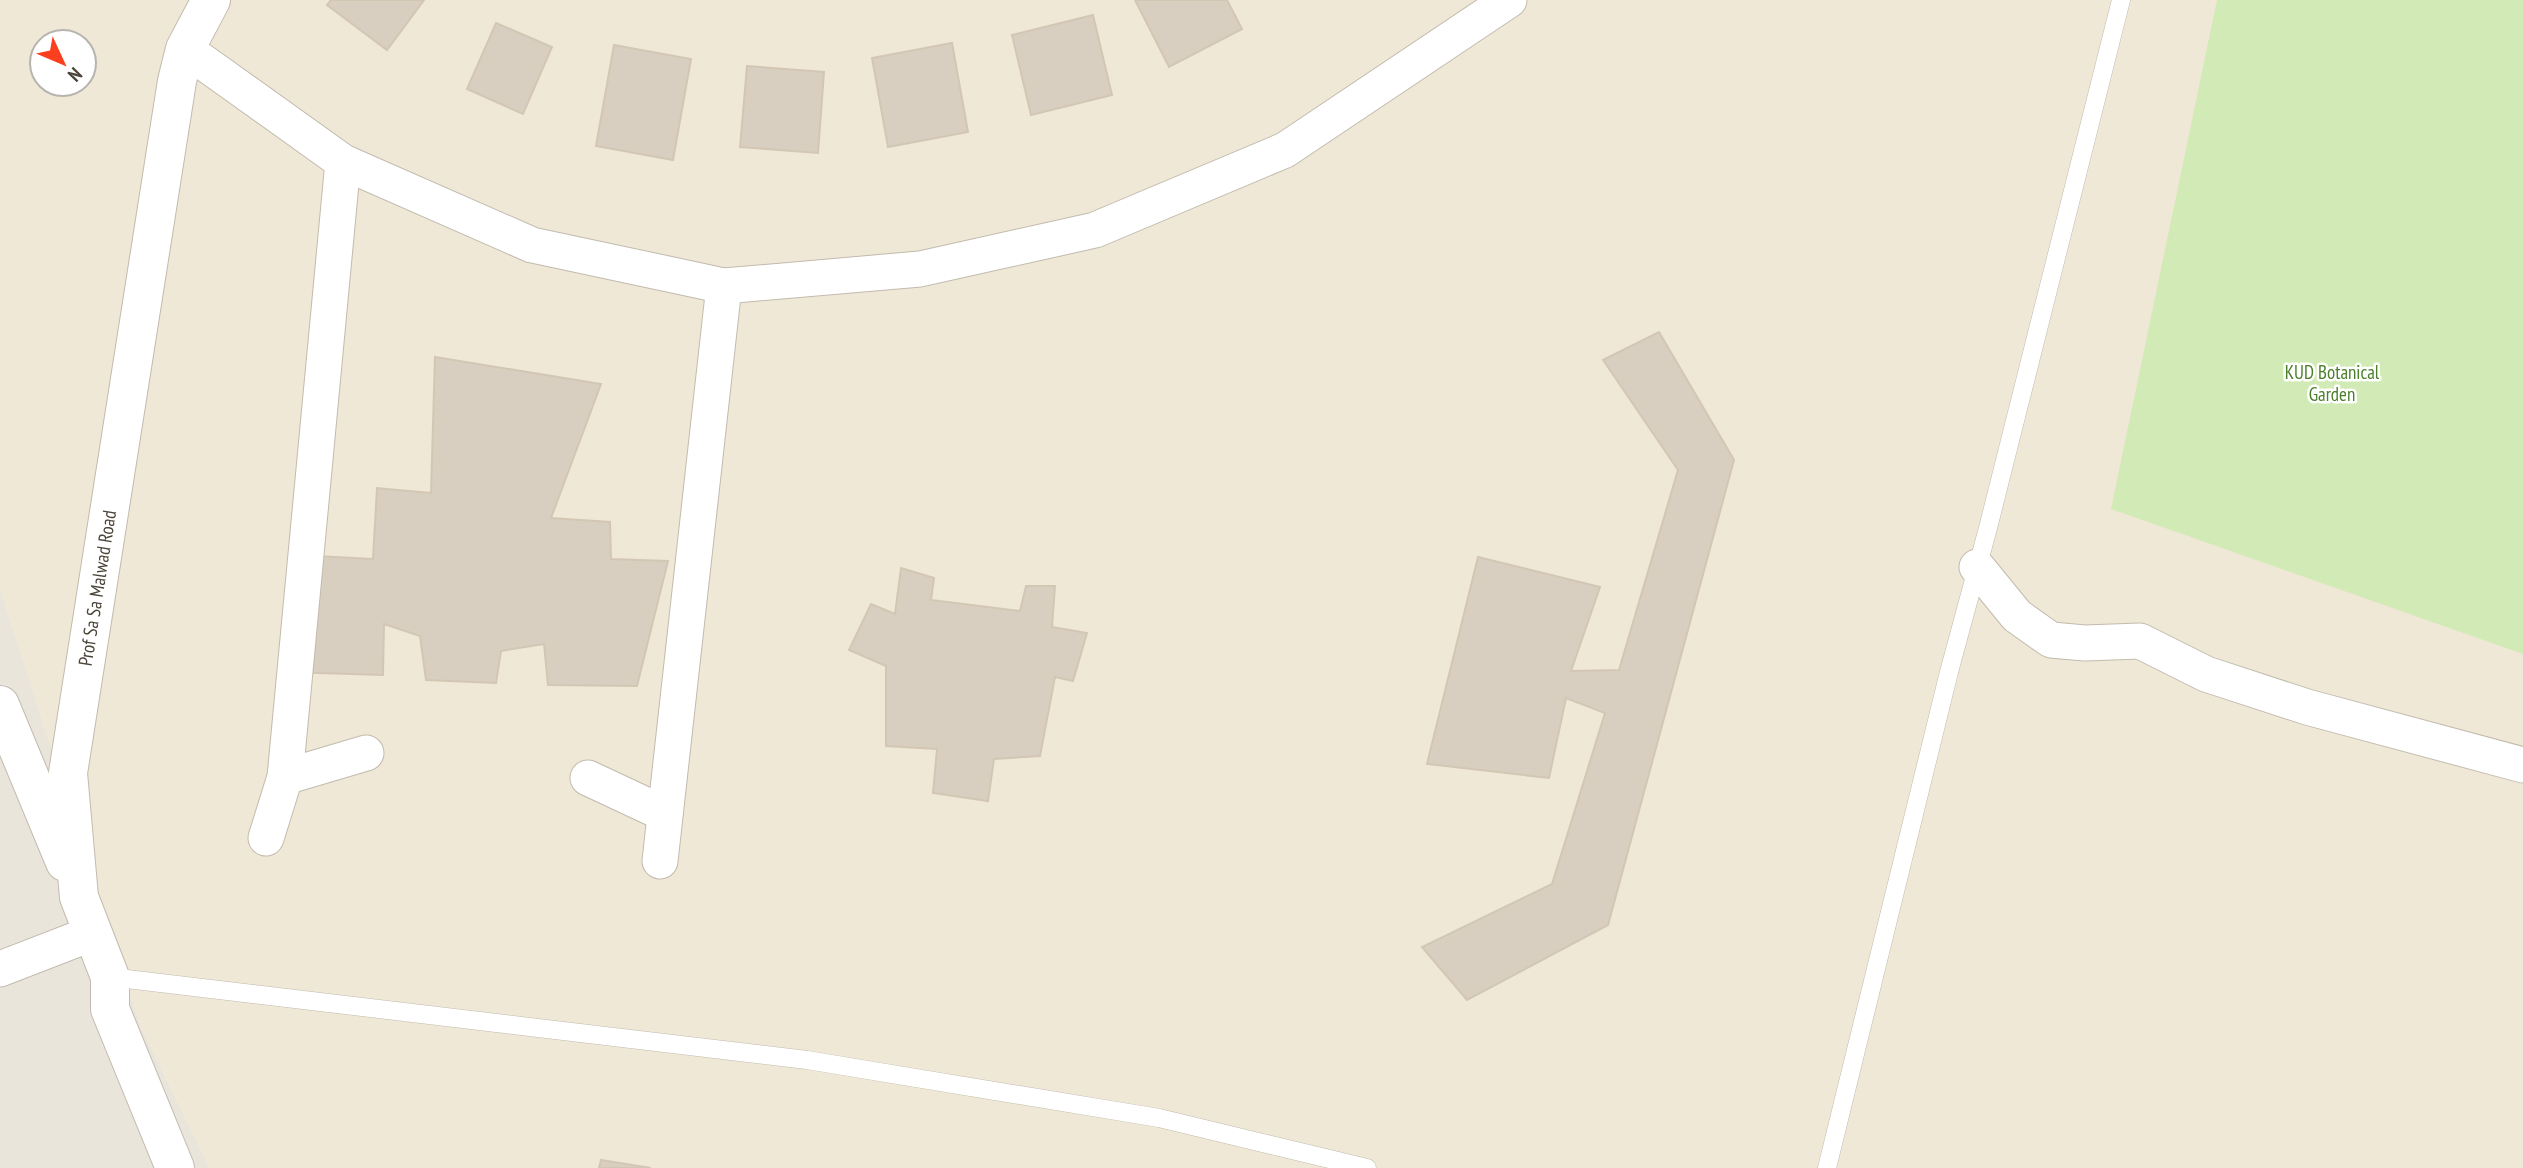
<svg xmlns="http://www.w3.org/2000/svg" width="2523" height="1168" font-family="'PT Sans Narrow',sans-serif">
<rect width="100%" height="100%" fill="#f6f3ec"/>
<polygon fill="#eae5da" points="0,588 141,1027 210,1168 0,1168"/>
<path fill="#efe8d6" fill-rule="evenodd" d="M 0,0 L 2523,0 L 2523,1168 L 210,1168 L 141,1027 L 0,588 ZM 42,42 L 84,42 L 84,84 L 42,84 Z"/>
<polygon fill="#d2eab5" points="2217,0 2523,0 2523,654 2111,509"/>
<g fill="#d8cfc1" stroke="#d3c7b4" stroke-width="2">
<polygon points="331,0 424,0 387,50 327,5"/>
<polygon points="1135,0 1227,0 1242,29 1169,67"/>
<polygon points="1093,15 1112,95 1031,115 1012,35"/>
<polygon points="496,23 552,47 523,114 467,89"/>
<polygon points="952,43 968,132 888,147 872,58"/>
<polygon points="614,45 691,59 673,160 596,146"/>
<polygon points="747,66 824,72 818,153 740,147"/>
<polygon points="1659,332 1734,460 1608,925 1467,1000 1422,947 1552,884 1605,713 1566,698 1549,778 1427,764 1478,557 1600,587 1571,671 1619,670 1678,470 1603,360"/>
<polygon points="435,357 601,384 551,518 610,522 611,559 668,561 637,686 548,685 544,644 501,651 496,683 426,680 420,636 384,624 383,675 285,672 297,555 373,559 377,488 431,493"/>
<polygon points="901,568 934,578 931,600 1020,611 1026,586 1055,586 1052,627 1087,633 1073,681 1055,677 1040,756 994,759 988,801 933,793 937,749 886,746 886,666 849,650 871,604 895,614"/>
<polygon points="601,1160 651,1168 599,1168"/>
</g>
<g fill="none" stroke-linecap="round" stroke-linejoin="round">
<g stroke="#c2bbae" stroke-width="19">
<g id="service">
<polyline points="110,977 807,1060 1159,1118 1367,1168"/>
<polyline points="1827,1168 1949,672 1988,528 2121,0"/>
</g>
</g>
<g stroke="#c2bbae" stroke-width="37">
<g id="minor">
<polyline points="185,49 343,162 532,245 724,286 920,269 1095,230 1285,150 1509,0"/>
<polyline points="1977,567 2017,616 2051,640 2085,643 2140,641 2206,674 2307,707 2523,765"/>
<polyline points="285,777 366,753"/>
<polyline points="588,778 665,814"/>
<polyline points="266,838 285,777 343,162"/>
<polyline points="660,861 724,286"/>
<polyline points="0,969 93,933"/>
</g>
</g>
<g stroke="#c2bbae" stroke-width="40">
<g id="tertiary">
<polyline points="0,705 65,862"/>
<polyline points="175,1168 110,1009 110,977 79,897 68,773 177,81 185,49 211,0"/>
</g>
</g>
<use href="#service" stroke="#fff" stroke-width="18"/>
<use href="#minor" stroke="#fff" stroke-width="35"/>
<use href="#tertiary" stroke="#fff" stroke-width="38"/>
</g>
<g text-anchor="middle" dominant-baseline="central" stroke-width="5" stroke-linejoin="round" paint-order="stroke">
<g font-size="19" fill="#4a7f2a" stroke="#fff">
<text x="2332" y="372">KUD Botanical<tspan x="2332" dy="22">Garden</tspan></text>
</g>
<g font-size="19" fill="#4b4439" stroke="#fff">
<text transform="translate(97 588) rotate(-81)">Prof Sa Sa Malwad Road</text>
</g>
</g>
<g transform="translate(63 63) rotate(134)"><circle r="33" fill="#ffffff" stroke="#b7b4b0" stroke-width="2"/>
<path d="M0-5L12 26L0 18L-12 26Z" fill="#fc3f1d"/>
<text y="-10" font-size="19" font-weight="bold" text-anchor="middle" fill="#4b4439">N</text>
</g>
</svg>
